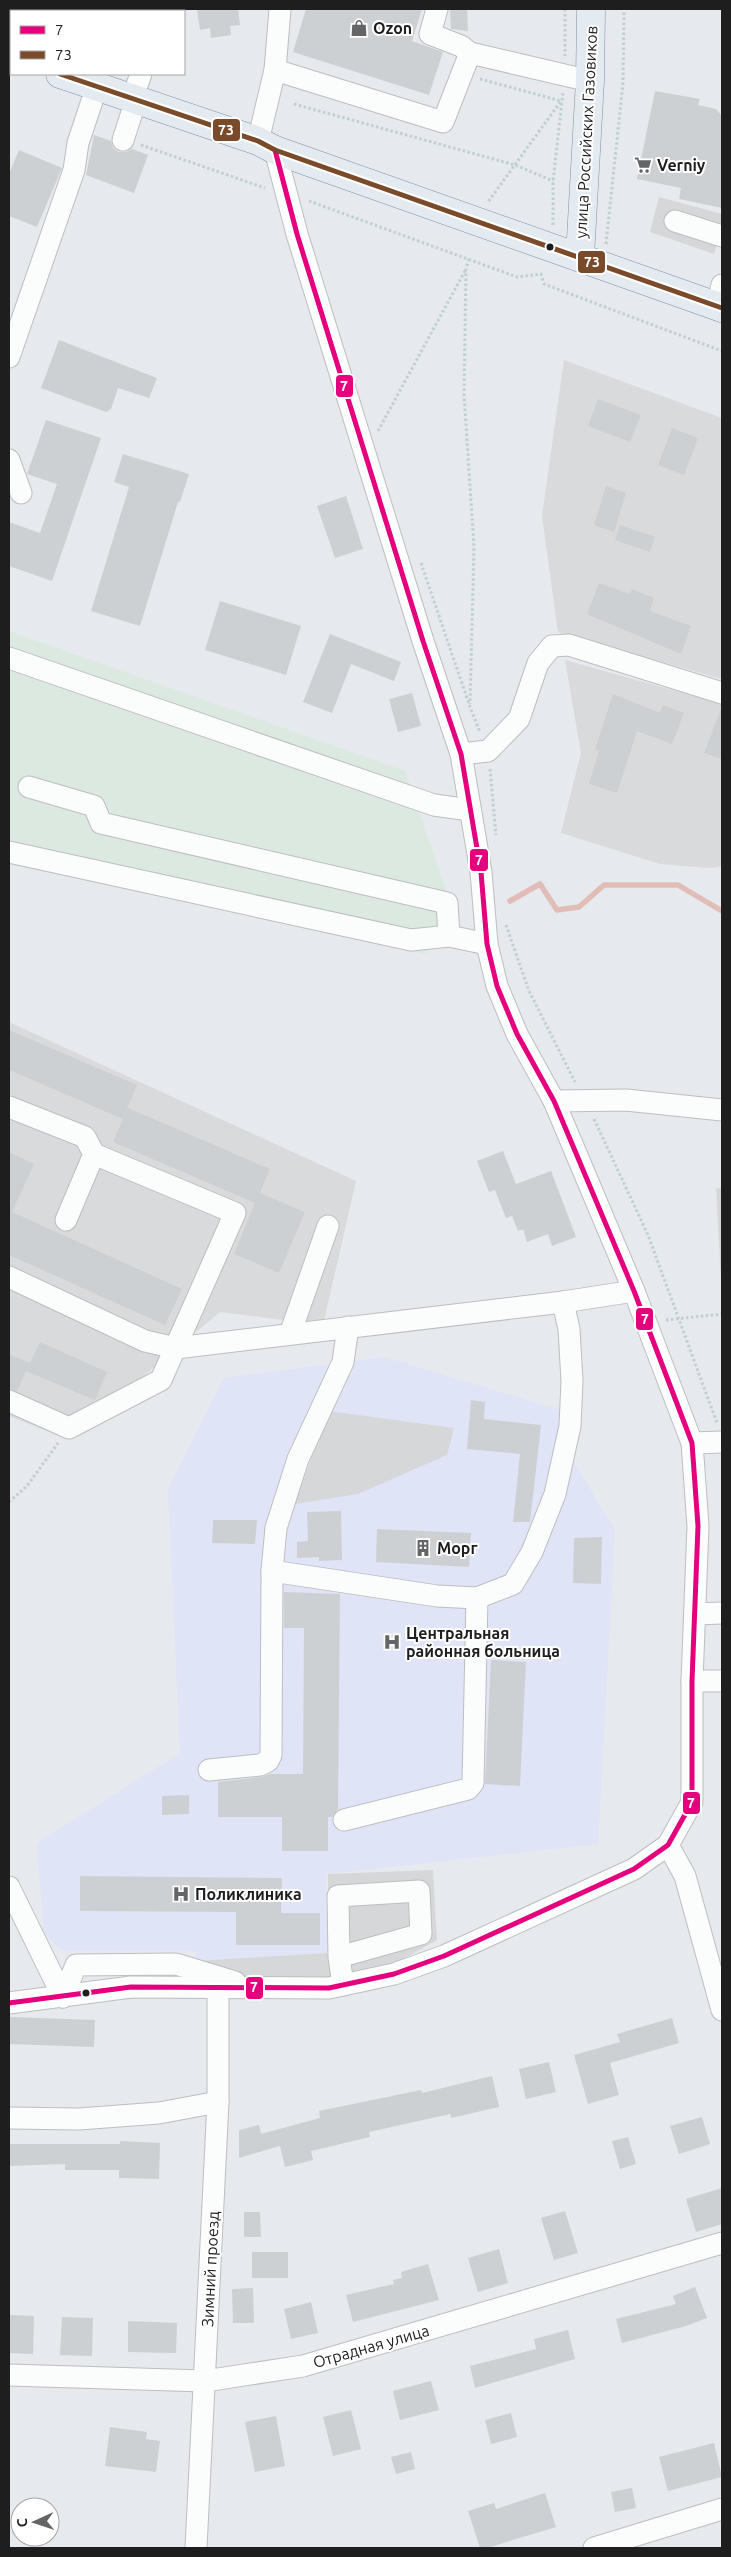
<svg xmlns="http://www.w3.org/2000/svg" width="731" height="2557" font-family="Ubuntu,sans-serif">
<rect width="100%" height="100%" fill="#e6e9ed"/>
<g fill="#d8dadc">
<polygon points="9,9 153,9 152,11 11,11 11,31 9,30"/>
<polygon points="564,360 722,418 722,679 558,632 542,516"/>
<polygon points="565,660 722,704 722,866 711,868 660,864 561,833 581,753"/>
<polygon points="9,1022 356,1181 323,1325 220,1312 68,1439 9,1416"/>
</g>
<polygon fill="#dce9e0" points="9,631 405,771 456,919 425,954 9,864"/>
<polygon fill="#e0e4f7" points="384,1357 578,1415 572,1459 615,1530 598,1844 326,1874 327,1953 196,1961 196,1951 62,1951 44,1934 37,1843 180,1753 168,1488 224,1378"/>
<g fill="#d6d7d9">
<polygon points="659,197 722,214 722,227 714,254 650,232"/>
<polygon points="716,1188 722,1189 722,1299"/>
<polygon points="328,1411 454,1428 447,1455 358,1494 295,1504"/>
<polygon points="433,1870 437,1940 389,1967 328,1979 197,1981 196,1961 327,1953 328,1960 328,1874"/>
</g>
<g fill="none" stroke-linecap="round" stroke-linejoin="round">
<polyline stroke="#e2bcb7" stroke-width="5.5" points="510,901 540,884 557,910 579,907 604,885 678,885 722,911"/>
</g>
<g fill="#cdd0d3">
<polygon points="197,9 238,9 240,25 230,26 231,35 211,38 210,28 200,30"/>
<polygon points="306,9 422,9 412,41 443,52 429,95 293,52"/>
<polygon points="450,9 467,9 468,31 451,29"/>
<polygon points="655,91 700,99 698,105 716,109 722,116 722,208 679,199 681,188 637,179"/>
<polygon points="94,135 111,141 113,148 119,152 126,152 132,149 148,155 134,193 86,175"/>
<polygon points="19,150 62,168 37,227 9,216 9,174"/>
<polygon points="59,340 157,378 149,398 118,388 111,409 106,412 41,388"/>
<polygon points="598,399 641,415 630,442 588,426"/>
<polygon points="46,420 101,438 52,581 9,566 9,522 40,533 57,484 27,474"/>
<polygon points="672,428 698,438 684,475 658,465"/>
<polygon points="123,454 189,474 180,502 178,502 140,626 91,611 129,487 114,482"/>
<polygon points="606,486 626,493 614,532 594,525"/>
<polygon points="346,496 363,549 335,558 317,506"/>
<polygon points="620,525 655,537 650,552 615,540"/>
<polygon points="599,583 630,594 632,589 654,598 650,611 691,626 681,654 587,614"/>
<polygon points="220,601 301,626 286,675 205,650"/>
<polygon points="330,634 401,662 394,681 351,664 332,713 303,702"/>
<polygon points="412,693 421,726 398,732 389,699"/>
<polygon points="613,694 660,713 663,705 684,713 672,744 637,731 617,793 589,784 599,751 595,750"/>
<polygon points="721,709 722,709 722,759 704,753"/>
<polygon points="9,1030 137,1085 123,1119 9,1070"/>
<polygon points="128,1108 270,1169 260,1193 305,1212 279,1273 234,1254 255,1203 113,1142"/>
<polygon points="503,1151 516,1184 551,1171 576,1237 552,1246 548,1234 527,1242 523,1229 518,1231 512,1216 506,1218 495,1190 489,1192 477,1161"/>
<polygon points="9,1152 34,1164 12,1212 182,1289 165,1325 9,1255"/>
<polygon points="40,1342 107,1372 95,1400 26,1371 17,1391 9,1389 9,1354 30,1363"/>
<polygon points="471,1400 485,1402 484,1419 541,1425 530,1522 513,1522 520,1454 467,1449"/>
<polygon points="341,1511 342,1560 319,1561 319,1557 297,1558 297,1542 308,1541 307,1512"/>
<polygon points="213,1520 257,1520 255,1544 212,1543"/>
<polygon points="377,1529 471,1533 469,1567 376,1562"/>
<polygon points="602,1537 601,1584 573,1583 574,1538"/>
<polygon points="284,1592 340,1594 338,1809 332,1817 328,1817 328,1851 282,1851 282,1817 218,1817 218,1782 261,1777 270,1774 303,1774 304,1628 284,1628"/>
<polygon points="491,1660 526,1662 520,1786 485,1784"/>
<polygon points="189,1795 189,1814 162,1815 162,1796"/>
<polygon points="80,1876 282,1878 281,1913 320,1913 320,1945 236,1945 236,1912 80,1911"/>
<polygon points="9,2017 95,2020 94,2047 9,2044"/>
<polygon points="672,2018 679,2043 610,2063 619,2095 588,2104 574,2055 620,2042 617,2034"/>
<polygon points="549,2062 556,2092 526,2099 519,2069"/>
<polygon points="492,2076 499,2107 451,2118 450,2114 369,2132 370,2137 311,2151 313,2160 285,2167 280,2146 239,2158 239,2130 259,2125 261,2134 320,2118 319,2111 421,2090 422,2093"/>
<polygon points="702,2117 710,2144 679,2154 670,2126"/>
<polygon points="628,2137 636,2164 620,2169 612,2141"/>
<polygon points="120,2141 160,2143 159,2179 119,2178 119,2170 65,2170 65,2164 9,2166 9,2144 120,2144"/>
<polygon points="722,2188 722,2224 696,2232 686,2199"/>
<polygon points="565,2211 578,2253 554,2260 541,2218"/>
<polygon points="244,2212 260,2212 261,2237 244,2237"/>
<polygon points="499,2249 508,2283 478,2292 468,2258"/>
<rect x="252" y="2252" width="36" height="26"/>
<polygon points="428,2264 439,2300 353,2322 346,2295 394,2284 393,2280 402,2278 401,2272"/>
<polygon points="695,2287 707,2318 686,2326 622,2343 616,2319 676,2304 673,2296"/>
<polygon points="253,2288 254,2323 233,2323 232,2289"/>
<polygon points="311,2302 318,2333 291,2339 284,2309"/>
<polygon points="9,2315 34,2316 33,2354 9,2353"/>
<polygon points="62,2317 93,2318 92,2356 60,2355"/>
<polygon points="128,2321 177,2323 176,2353 128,2352"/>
<polygon points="568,2330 575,2359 475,2388 470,2366 536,2349 534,2339"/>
<polygon points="431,2381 439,2410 400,2420 393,2391"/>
<polygon points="351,2410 361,2449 333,2456 323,2417"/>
<polygon points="511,2413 517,2437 491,2444 485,2420"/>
<polygon points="276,2416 285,2466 255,2472 245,2422"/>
<polygon points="110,2427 147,2432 146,2439 160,2441 156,2472 105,2466"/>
<polygon points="714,2443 722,2477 668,2491 659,2457"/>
<polygon points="411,2452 415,2469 396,2474 391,2457"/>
<polygon points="632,2488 636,2508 615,2512 611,2492"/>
<polygon points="545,2493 556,2527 487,2548 480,2548 468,2511 494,2503 496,2509"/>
</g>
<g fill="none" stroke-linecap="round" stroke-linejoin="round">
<g stroke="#bdbec0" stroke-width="23">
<g id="minor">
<polyline points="149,9 159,11"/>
<polyline points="280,9 275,70 443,122 470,53"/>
<polyline points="437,9 430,34 461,46 470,53 590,81"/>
<polyline points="90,11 91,9"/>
<polyline points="132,99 141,74"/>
<polyline points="123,140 136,100"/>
<polyline points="258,141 275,70"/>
<polyline points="675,221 722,236"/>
<polyline points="717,306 722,285"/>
<polyline points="9,357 74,170 78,143 97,86"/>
<polyline points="9,460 21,493"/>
<polyline points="9,658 434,805 470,810"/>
<polyline points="461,754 488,751 519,719 538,663 552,646 569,645 722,693"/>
<polyline points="29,787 94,806 101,823 447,903 449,936"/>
<polyline points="9,852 411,940 449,936 487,944"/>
<polyline points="554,1101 626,1100 722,1110"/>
<polyline points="9,1107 85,1137 94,1154 235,1213 161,1380 69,1428 9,1401"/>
<polyline points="66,1220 94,1154"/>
<polyline points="9,1277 145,1341 176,1348 563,1302 634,1291"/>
<polyline points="290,1334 328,1226"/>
<polyline points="692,1443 722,1442"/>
<polyline points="272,1571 437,1596 477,1598 513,1584 532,1552 555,1494 570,1426 572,1381 569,1329 563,1302"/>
<polyline points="695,1614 722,1613"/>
<polyline points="692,1681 722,1681"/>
<polyline points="209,1770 260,1765 268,1761 271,1755 272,1571 276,1528 298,1459 343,1362 348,1327"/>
<polyline points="344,1820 468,1789 473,1783 477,1598"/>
<polyline points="668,1845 685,1876 722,2010"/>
<polyline points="9,1887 63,1997"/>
<polyline points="339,1957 421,1934 419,1891 338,1896 339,1957 343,1985"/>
<polyline points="63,1997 76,1965 176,1964 235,1982"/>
<polyline points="9,2003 131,1987 329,1988 394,1974 444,1956 634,1869 668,1845 692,1802 692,1681 698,1526 692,1443 634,1291 554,1101 517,1034 497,986 487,944 481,872 461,754 423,641 297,234 275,150"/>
<polyline points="9,2118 79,2119 159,2113 218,2102"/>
<polyline points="9,2375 205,2381 303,2366 722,2243"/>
<polyline points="196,2548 218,2102 218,1989"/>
<polyline points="594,2548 722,2509"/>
</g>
</g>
<g stroke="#8290a3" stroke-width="29">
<g id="major">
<polyline points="9,55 11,56"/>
<polyline points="60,74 258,141 275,150 722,308"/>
<polyline points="580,256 590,81 591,9"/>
</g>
</g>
<g stroke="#bfd0d0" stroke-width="3" stroke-dasharray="2.5 2.5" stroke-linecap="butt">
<polyline points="33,9 43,11"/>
<polyline points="565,9 565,56"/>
<polyline points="480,79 561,101 488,202"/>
<polyline points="294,104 515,165 553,181"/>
<polyline points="141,145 265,188"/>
<polyline points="309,201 517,277 541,274 544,284 722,351"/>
<polyline points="553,225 553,181 563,92"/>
<polyline points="606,244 623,83 624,9"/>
<polyline points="469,259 466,269 464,394 474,547 470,704"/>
<polyline points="378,431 466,269"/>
<polyline points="421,563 470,707 480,732"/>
<polyline points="490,769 496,835"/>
<polyline points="506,925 529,991 575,1082"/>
<polyline points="594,1119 648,1235 717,1423"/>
<polyline points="666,1320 722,1314"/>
<polyline points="9,1502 27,1486 58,1443"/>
</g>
<use href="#minor" stroke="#fbfcfc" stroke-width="21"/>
<use href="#major" stroke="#e3ebf1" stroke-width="28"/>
<g stroke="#fff" stroke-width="9">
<polyline id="bus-1" points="9,2003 131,1987 329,1988 394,1974 444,1956 634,1869 668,1845 692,1802 692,1681 698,1526 692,1443 634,1291 554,1101 517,1034 497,986 487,944 481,872 461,754 423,641 297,234 275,150"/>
</g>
<g stroke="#fff" stroke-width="9">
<polyline id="bus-2" points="60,74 258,141 275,150 722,308"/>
</g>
<use href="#bus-1" stroke="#e5007d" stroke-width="5"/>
<use href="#bus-2" stroke="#7a4b2a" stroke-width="5"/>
</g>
<defs>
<g id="shop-bare" transform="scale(1.35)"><path d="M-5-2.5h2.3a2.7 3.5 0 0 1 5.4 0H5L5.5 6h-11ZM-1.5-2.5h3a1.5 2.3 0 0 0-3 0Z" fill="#646566" stroke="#fff" stroke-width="2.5" paint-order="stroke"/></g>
<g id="supermarket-bare" transform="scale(1.35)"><path d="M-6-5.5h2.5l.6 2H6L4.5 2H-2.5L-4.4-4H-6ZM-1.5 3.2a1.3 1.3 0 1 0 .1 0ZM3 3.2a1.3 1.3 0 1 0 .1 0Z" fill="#646566" stroke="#fff" stroke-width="2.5" paint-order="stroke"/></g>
<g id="building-bare" transform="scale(1.35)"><path d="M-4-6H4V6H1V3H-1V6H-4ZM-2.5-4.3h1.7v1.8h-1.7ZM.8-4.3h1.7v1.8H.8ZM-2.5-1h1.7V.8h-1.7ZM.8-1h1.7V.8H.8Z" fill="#646566" stroke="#fff" stroke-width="2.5" paint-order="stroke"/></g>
<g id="hospital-bare" transform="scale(1.35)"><path d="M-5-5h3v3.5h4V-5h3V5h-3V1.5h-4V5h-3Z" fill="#646566" stroke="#fff" stroke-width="2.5" paint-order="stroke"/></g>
</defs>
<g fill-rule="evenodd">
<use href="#shop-bare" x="359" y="28"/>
<use href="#supermarket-bare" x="643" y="165"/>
<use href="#building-bare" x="423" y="1548"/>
<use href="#hospital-bare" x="392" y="1642"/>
<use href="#hospital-bare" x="181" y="1894"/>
</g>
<g fill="#1e1e1e" stroke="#fff" stroke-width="2">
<circle cx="550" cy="247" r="4.5"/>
<circle cx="86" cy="1993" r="4.5"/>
</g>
<g text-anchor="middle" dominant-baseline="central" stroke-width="4" stroke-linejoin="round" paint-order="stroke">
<g font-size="16" font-weight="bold" fill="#1e1e1e" stroke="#fff" text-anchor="start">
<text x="373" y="28">Ozon</text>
<text x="657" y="165">Verniy</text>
<text x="437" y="1548">Морг</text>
<text x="406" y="1633">Центральная<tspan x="406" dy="18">районная больница</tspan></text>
<text x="195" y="1894">Поликлиника</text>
</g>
<g font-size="16" fill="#1e1e1e" stroke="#fff">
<text transform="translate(586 132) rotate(-87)">улица Российских Газовиков</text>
<text transform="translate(210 2269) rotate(-87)">Зимний проезд</text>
<text transform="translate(371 2346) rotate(-16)">Отрадная улица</text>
</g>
</g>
<g stroke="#fff" stroke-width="2">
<rect x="212" y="118" width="29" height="24" rx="5" fill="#7a4b2a"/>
<rect x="577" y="250" width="29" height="24" rx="5" fill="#7a4b2a"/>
<rect x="335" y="374" width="19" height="24" rx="5" fill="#e5007d"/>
<rect x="469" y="848" width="20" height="24" rx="5" fill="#e5007d"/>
<rect x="635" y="1307" width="19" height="24" rx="5" fill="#e5007d"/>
<rect x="682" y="1791" width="19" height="24" rx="5" fill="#e5007d"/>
<rect x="245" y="1976" width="19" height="24" rx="5" fill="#e5007d"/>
</g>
<g font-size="14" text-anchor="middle" font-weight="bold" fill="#fff">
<text x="226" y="135">73</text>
<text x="592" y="267">73</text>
<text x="344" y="391">7</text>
<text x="479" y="865">7</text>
<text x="645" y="1324">7</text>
<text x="691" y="1808">7</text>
<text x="254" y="1992">7</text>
</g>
<rect width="731" height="2557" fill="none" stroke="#1e1e1e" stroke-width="20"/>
<rect x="10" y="10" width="175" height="65" fill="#ffffff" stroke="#a5a5a5"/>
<rect x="20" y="26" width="25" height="8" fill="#e5007d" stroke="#a5a5a5"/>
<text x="55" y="35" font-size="15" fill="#1e1e1e">7</text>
<rect x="20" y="51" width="25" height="8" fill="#7a4b2a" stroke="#a5a5a5"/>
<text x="55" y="60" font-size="15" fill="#1e1e1e">73</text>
<g transform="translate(35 2522) rotate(267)"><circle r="24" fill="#ffffff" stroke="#a5a5a5"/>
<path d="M0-4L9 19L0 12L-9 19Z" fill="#646566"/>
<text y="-8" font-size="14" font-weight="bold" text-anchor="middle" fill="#1e1e1e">С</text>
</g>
</svg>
